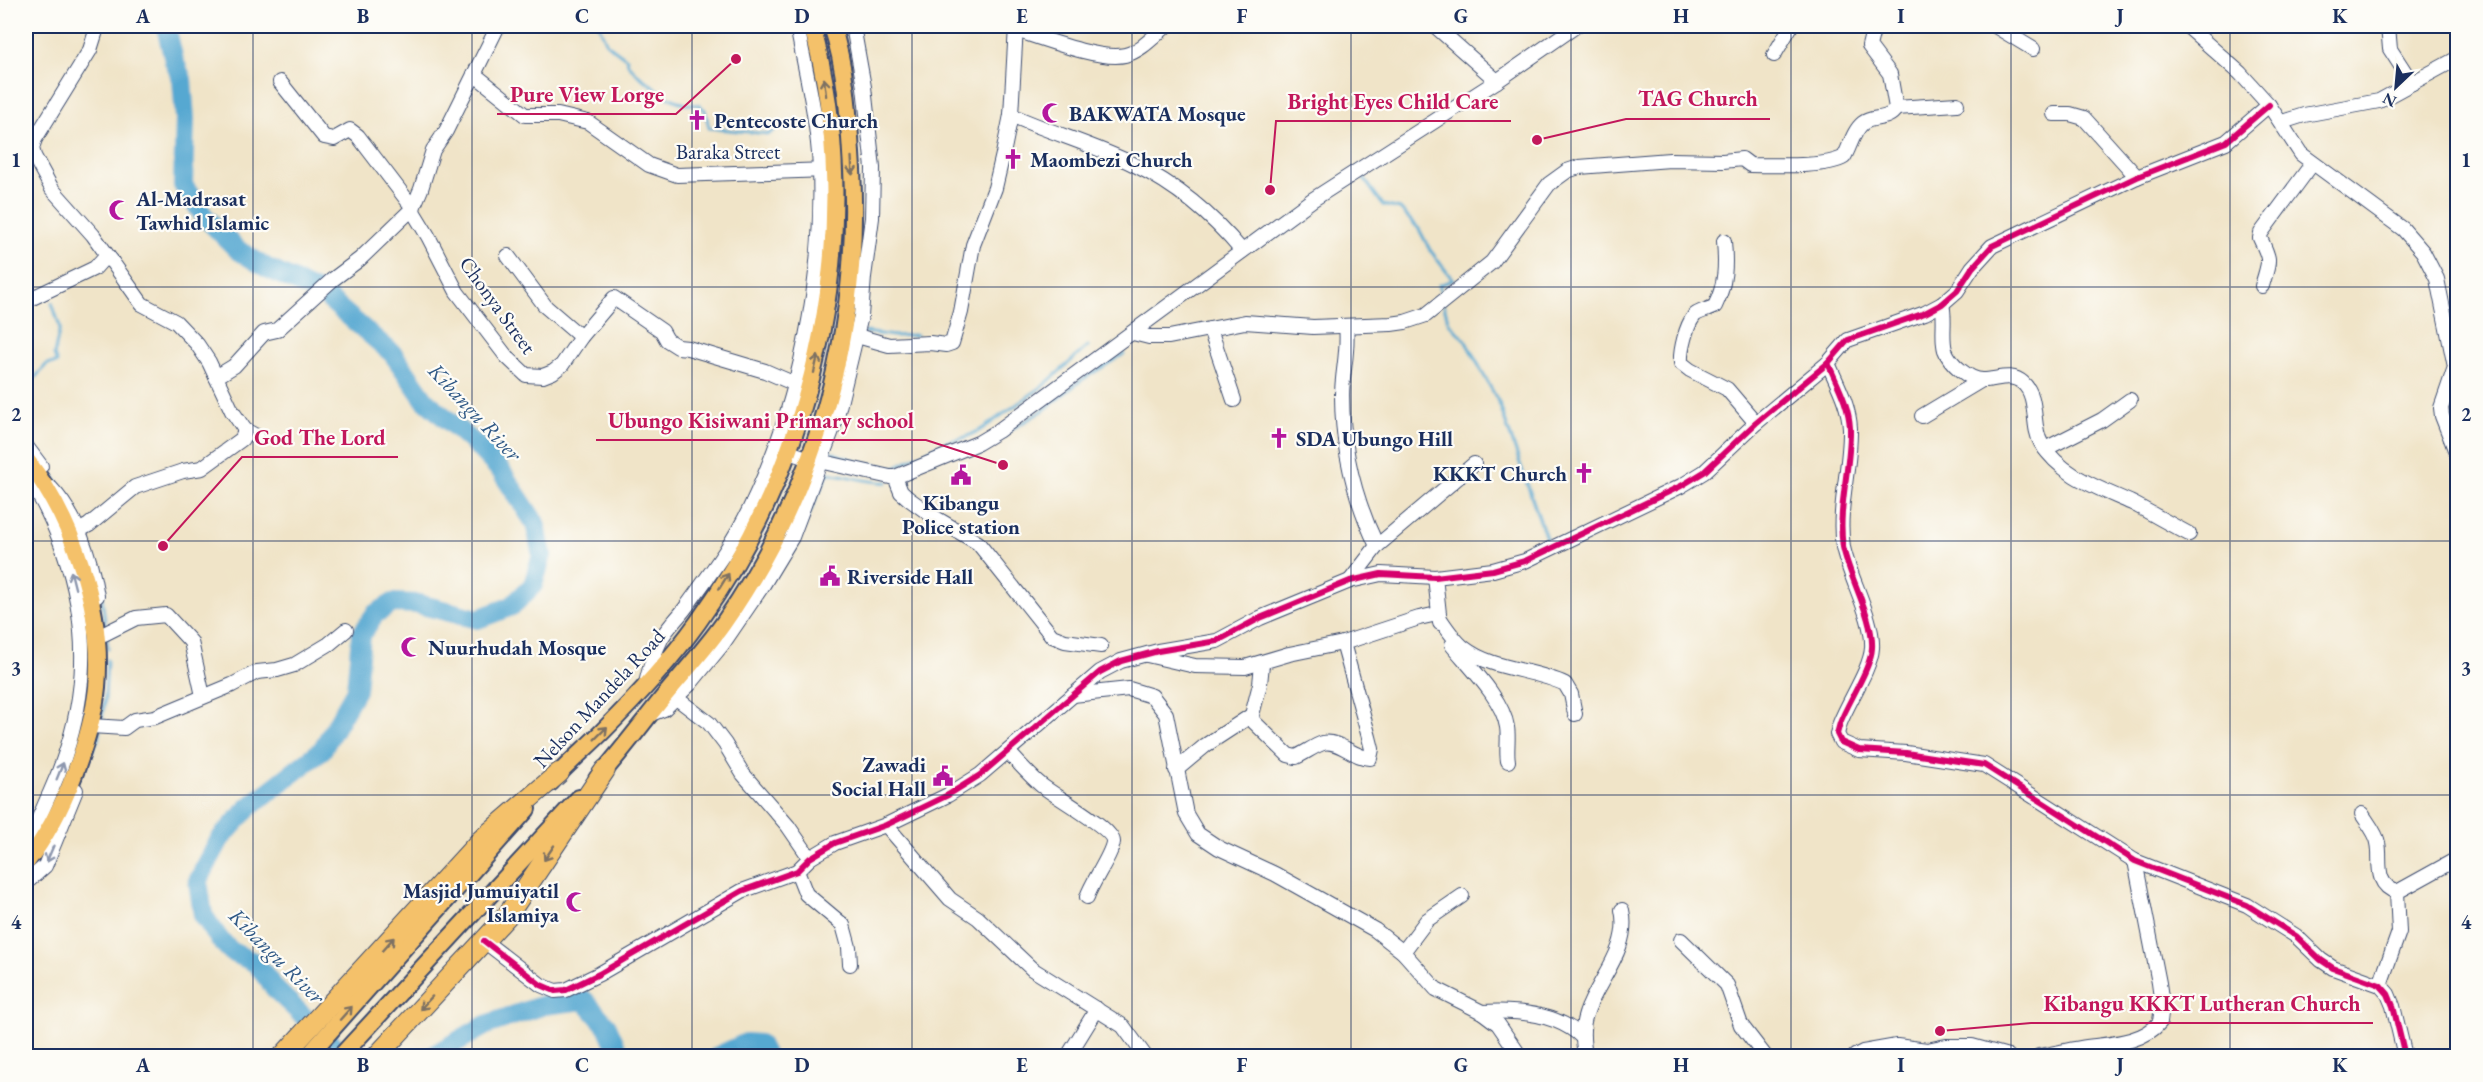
<svg xmlns="http://www.w3.org/2000/svg" width="2483" height="1082" font-family="'EB Garamond',serif">
<rect width="100%" height="100%" fill="#fdfcf7"/>
<filter id="ink" filterUnits="userSpaceOnUse"><feTurbulence type="fractalNoise" baseFrequency=".0167" numOctaves="2"/><feDisplacementMap in="SourceGraphic" scale="12" xChannelSelector="R" yChannelSelector="G"/><feConvolveMatrix kernelMatrix="1 2 1 2 8 2 1 2 1" color-interpolation-filters="sRGB"/></filter>
<filter id="wash" filterUnits="userSpaceOnUse"><feTurbulence type="fractalNoise" baseFrequency=".008" numOctaves="4" result="noise"/><feDisplacementMap in="SourceGraphic" scale="24" xChannelSelector="R" yChannelSelector="G"/><feGaussianBlur stdDeviation="1.35" result="paint"/><feColorMatrix in="noise" values="0 0 0 0 0 0 0 0 0 0 0 0 0 0 0 0 0 1.4 0 .05"/><feComposite in="paint" operator="in"/></filter>
<g filter="url(#wash)">
<rect width="100%" height="100%" fill="#f0e4c8"/>
<g fill="none" stroke-linecap="round" stroke-linejoin="round">
<g stroke="#56a8d1" stroke-width="3">
<polyline points="599,26 607,44 627,59 628,64 639,76 668,97 685,104 699,105 705,110 709,128 769,134 777,128 812,124"/>
<polyline points="1360,173 1383,205 1400,209 1419,229 1430,250 1453,280 1439,285 1442,297"/>
<polyline points="1444,306 1449,323 1465,340 1499,403 1547,541"/>
<polyline points="865,332 894,336 917,335"/>
<polyline points="26,388 47,364 57,363 54,355 60,327 52,303"/>
<polyline points="1009,431 1044,410 1080,381 1124,354"/>
<polyline points="828,451 858,462 893,468 946,442 966,437 982,429 1043,386 1088,346"/>
<polyline points="46,464 71,504"/>
<path d="M 803,527 L 828,473 C 845,475 873,484 887,482"/>
<polyline points="102,597 106,630"/>
<polyline points="107,636 108,649"/>
<polyline points="101,724 105,699 107,660"/>
<polyline points="80,727 86,689"/>
<polyline points="90,754 98,739 100,730"/>
</g>
<g stroke="#56a8d1" stroke-width="20">
<polyline points="166,26 174,61 182,79 185,119 183,185 204,216 238,250 267,268 324,295 393,354 425,400 476,445 501,471 535,523 542,555 533,585 512,606 478,619 418,604 393,603 375,614 361,635 356,690 322,750 249,807 220,839 198,881 203,915 220,940 232,952 256,963 276,990 345,1056"/>
<polyline points="432,1056 486,1025 544,1005 584,1000 607,1026 620,1056"/>
<polyline points="718,1056 746,1043 759,1044 765,1056"/>
</g>
</g>
</g>
<g filter="url(#ink)">
<g fill="none" stroke-linecap="round" stroke-linejoin="round">
<g stroke="#3b4a6e" stroke-width="16">
<g id="minor">
<polyline points="91,26 96,31 90,50 35,139 32,148 34,156 52,189 93,235 142,304 176,322 197,344 209,362 232,411 245,430 258,437"/>
<polyline points="1435,26 1497,81"/>
<polyline points="1995,26 2033,49"/>
<polyline points="2187,26 2240,73 2269,105 2301,154 2403,229 2423,252 2437,279 2455,367 2441,408 2442,416 2458,457"/>
<polyline points="2388,26 2390,49 2412,83"/>
<path d="M 1016,30 C 1041,38 1101,61 1125,55 C 1141,51 1154,36 1166,26"/>
<polyline points="1774,55 1791,26"/>
<polyline points="474,74 525,115 558,115 588,122 649,165 677,175 827,170"/>
<polyline points="280,82 324,137 334,139 350,130 358,136 413,208 414,213 428,236 457,292 506,356 526,375 543,376 553,372 562,365 581,337 614,298 662,331 667,340 678,347 688,348 765,371 809,390"/>
<polyline points="1896,108 1957,104"/>
<polyline points="2054,114 2070,114 2084,118 2137,177"/>
<path d="M 1011,115 C 1051,133 1095,145 1135,165 C 1176,185 1213,216 1242,251"/>
<polyline points="2282,122 2304,115 2379,101 2458,58"/>
<path d="M 1724,241 C 1726,264 1726,284 1715,306 C 1709,310 1698,311 1694,316 C 1686,326 1680,351 1681,363 L 1690,370 L 1727,389 L 1756,423"/>
<polyline points="508,256 546,307 581,337"/>
<path d="M 2262,286 C 2269,260 2272,263 2260,238 L 2261,233 L 2312,164"/>
<polyline points="26,301 95,268 103,259 111,260"/>
<path d="M 1942,304 C 1946,319 1941,336 1945,350 C 1950,364 1969,380 1983,380 C 1997,380 2011,372 2023,383 C 2039,397 2031,426 2041,443 C 2061,476 2099,488 2132,503 C 2151,513 2170,524 2189,534"/>
<path d="M 1346,327 C 1349,350 1342,372 1342,395 C 1342,449 1354,498 1377,546"/>
<polyline points="1210,329 1234,400"/>
<path d="M 1133,333 L 1149,337 L 1169,337 L 1245,322 L 1313,327 L 1391,324 L 1405,322 L 1426,315 L 1492,262 L 1549,184 L 1567,171 L 1579,167 L 1670,160 L 1723,161 L 1742,159 L 1750,165 C 1772,165 1826,168 1844,157 C 1850,147 1853,131 1863,123 C 1873,115 1888,122 1896,108 L 1890,74 L 1869,46 L 1874,26"/>
<polyline points="850,334 889,345 930,343 946,345 952,343 961,312 973,245 995,188 1003,154 1011,115 1016,26"/>
<path d="M 1828,363 C 1837,384 1849,405 1850,428 C 1851,467 1837,508 1843,547 C 1849,577 1874,619 1872,648 C 1871,668 1848,702 1840,723 L 1837,734 L 1841,742 L 1859,750 L 1906,753 L 1984,765 L 2135,861 L 2247,905 L 2296,936 L 2321,960 L 2333,968 L 2380,985 L 2388,994 L 2393,1006 L 2405,1056"/>
<polyline points="216,377 234,366 264,333 277,330 332,280 360,259 413,208 421,189 433,150 446,131 498,26"/>
<polyline points="1922,416 1982,380"/>
<polyline points="26,446 41,466"/>
<polyline points="776,448 810,459 890,477 895,477 978,443 998,431 1312,200 1497,81 1576,26"/>
<polyline points="2045,449 2102,420 2130,400"/>
<path d="M 26,476 C 42,497 54,524 63,549 C 93,635 87,711 50,793 C 42,810 36,828 26,842"/>
<polyline points="895,477 901,492 909,499 934,517 978,543 1052,636 1065,641 1101,646"/>
<path d="M 51,488 C 77,515 91,559 97,596"/>
<polyline points="71,535 89,525 135,487 183,471 202,468 242,439 245,430"/>
<polyline points="1435,577 1440,623"/>
<polyline points="1350,581 1377,546 1474,464"/>
<polyline points="104,634 136,618 166,615 191,642 203,696"/>
<path d="M 1452,645 C 1469,666 1503,699 1507,727 C 1509,739 1506,750 1508,761"/>
<path d="M 1147,655 L 1195,666 L 1245,667 L 1289,654 L 1343,643 L 1419,618 L 1437,614 C 1445,626 1453,639 1464,648 C 1492,670 1534,669 1565,684 L 1571,694 L 1575,714"/>
<path d="M 1262,664 L 1260,684 L 1252,715 L 1253,721 L 1288,755 L 1296,757 C 1305,753 1314,746 1323,743 C 1338,739 1354,758 1370,758 L 1372,749 L 1369,737 L 1343,643"/>
<path d="M 645,687 C 649,670 653,655 661,639 C 667,628 678,618 686,607 C 709,575 733,544 750,508 C 799,406 824,282 820,169 C 818,121 806,73 797,26"/>
<polyline points="671,694 709,723 725,744 743,774 788,826 810,858"/>
<polyline points="1073,695 1129,689 1152,696 1166,714 1186,814 1198,834 1219,848 1275,874 1375,930 1403,952 1436,989 1482,1012 1498,1024 1520,1056"/>
<polyline points="651,714 664,709 690,684 722,645 763,585 792,537 836,420 861,316 864,277 872,218 873,168 864,87 853,26"/>
<polyline points="91,726 124,728 135,720 155,717 232,685 257,672 277,670 294,665 329,644 346,630"/>
<path d="M 1008,752 C 1019,763 1029,775 1041,785 C 1053,795 1114,829 1113,842 C 1112,854 1092,882 1087,897"/>
<polyline points="1176,770 1206,745 1252,715"/>
<path d="M 2362,814 C 2367,822 2377,834 2378,843 C 2382,859 2372,884 2397,892"/>
<polyline points="886,825 950,899 978,918 1032,969 1123,1026 1145,1056"/>
<polyline points="797,871 806,894 843,925 849,947 850,964"/>
<polyline points="26,883 45,866 76,790"/>
<polyline points="1681,940 1727,985 1741,1025 1765,1056"/>
<polyline points="484,941 541,985 555,991 566,990 599,974 742,891 797,871 810,858 835,843 886,825 948,795 980,775 1100,672 1121,661 1158,651 1217,641 1260,618 1350,581 1381,574 1435,577 1493,570 1525,561 1681,486 1704,472 1756,423 1828,363 1848,340 1925,313 1942,304 1957,291 1972,268 1992,246 2137,177 2226,142 2269,105"/>
<polyline points="1403,952 1427,920 1462,896"/>
<polyline points="2380,985 2399,932 2397,892 2453,861"/>
<path d="M 1482,1012 C 1516,1010 1558,1013 1583,1038"/>
<polyline points="1068,1056 1097,1009"/>
<path d="M 1585,1056 C 1583,1043 1581,1028 1586,1014 C 1597,980 1631,949 1622,910"/>
<polyline points="1855,1056 1863,1052 1897,1046 1927,1050 1946,1046 1972,1046 2008,1056"/>
<path d="M 2039,1056 C 2053,1054 2067,1050 2081,1048 C 2106,1044 2143,1044 2160,1022 L 2162,1005 L 2159,983 L 2135,861"/>
</g>
</g>
<g stroke="#3b4a6e" stroke-width="20">
<g id="major">
<path d="M 26,459 C 73,519 104,610 97,687 C 94,717 85,746 74,775 C 62,807 47,836 26,863"/>
<path d="M 597,779 C 621,752 643,722 666,694 C 685,671 706,648 723,624 C 816,491 861,331 852,169 C 849,122 847,71 832,26"/>
<path d="M 550,783 C 567,764 585,749 602,732 C 636,698 670,661 698,622 C 818,455 867,226 812,26"/>
<polyline points="308,1056 527,809"/>
<polyline points="341,1056 579,798"/>
</g>
</g>
<g stroke="#3b4a6e" stroke-width="22">
<g id="highway">
<polyline points="283,1056 481,840 559,773"/>
<polyline points="377,1056 507,916 605,770"/>
</g>
</g>
<use href="#minor" stroke="#fff" stroke-width="14"/>
<use href="#major" stroke="#f4c16a" stroke-width="16"/>
<use href="#highway" stroke="#f4c16a" stroke-width="20"/>
<g stroke="#fdfcf7" stroke-width="10">
<g id="cycleway">
<path d="M 1828,363 C 1837,384 1849,405 1850,428 C 1851,467 1837,508 1843,547 C 1849,577 1874,619 1872,648 C 1871,668 1848,702 1840,723 L 1837,734 L 1841,742 L 1859,750 L 1906,753 L 1984,765 L 2135,861 L 2247,905 L 2296,936 L 2321,960 L 2333,968 L 2380,985 L 2388,994 L 2393,1006 L 2405,1056"/>
<polyline points="484,941 541,985 555,991 566,990 599,974 742,891 797,871 810,858 835,843 886,825 948,795 980,775 1100,672 1121,661 1158,651 1217,641 1260,618 1350,581 1381,574 1435,577 1493,570 1525,561 1681,486 1704,472 1756,423 1828,363 1848,340 1925,313 1942,304 1957,291 1972,268 1992,246 2137,177 2226,142 2269,105"/>
</g>
</g>
<use href="#cycleway" stroke="#d6006c" stroke-width="6"/>
</g>
<defs><path id="oneway-shaft" d="M-6 0H5M1.5-3L5.5 0L1.5 3" fill="none" stroke-width="1.6" stroke-linecap="round" stroke-linejoin="round" transform="scale(1.5)"/></defs>
<g stroke="#7d7163">
<use href="#oneway-shaft" transform="translate(825 87) rotate(-97)"/>
<use href="#oneway-shaft" transform="translate(852 166) rotate(87)"/>
<use href="#oneway-shaft" transform="translate(816 364) rotate(-77)"/>
<use href="#oneway-shaft" transform="translate(724 581) rotate(-58)"/>
<use href="#oneway-shaft" transform="translate(601 733) rotate(-45)"/>
<use href="#oneway-shaft" transform="translate(549 853) rotate(124)"/>
<use href="#oneway-shaft" transform="translate(388 944) rotate(-48)"/>
<use href="#oneway-shaft" transform="translate(426 1003) rotate(133)"/>
<use href="#oneway-shaft" transform="translate(346 1013) rotate(-48)"/>
</g>
<g stroke="#8d97ae">
<use href="#oneway-shaft" transform="translate(73 580) rotate(-104)"/>
<use href="#oneway-shaft" transform="translate(60 771) rotate(-68)"/>
<use href="#oneway-shaft" transform="translate(50 854) rotate(113)"/>
</g>
</g>
<path fill="none" stroke="#1b2f5e" stroke-width="1.5" stroke-opacity="0.55" d="M 253,26 L 253,1056M 472,26 L 472,1056M 692,26 L 692,1056M 912,26 L 912,1056M 1132,26 L 1132,1056M 1351,26 L 1351,1056M 1571,26 L 1571,1056M 1791,26 L 1791,1056M 2011,26 L 2011,1056M 2230,26 L 2230,1056M 26,287 L 2458,287M 26,541 L 2458,541M 26,795 L 2458,795"/>
<defs>
<g id="mosque-bare" transform="scale(1.62)"><path d="M3.5-4.9A6 6 0 1 0 3.5 4.9A5 5 0 1 1 3.5-4.9Z" fill="#b5179e" stroke="#fdfcf7" stroke-width="2.5" paint-order="stroke"/></g>
<g id="church-bare" transform="scale(1.62)"><path d="M-1.2-6h2.4v3.5h3.3v2.4h-3.3V6h-2.4V-.1h-3.3v-2.4h3.3Z" fill="#b5179e" stroke="#fdfcf7" stroke-width="2.5" paint-order="stroke"/></g>
<g id="civic-bare" transform="scale(1.62)"><path d="M-.6-6.5H3V-4.5H.6V-3L4-1V1h2V6H-6V1h2V-1L-.6-3ZM-1.2 2.5V6h2.4V2.5Z" fill="#b5179e" stroke="#fdfcf7" stroke-width="2.5" paint-order="stroke"/></g>
</defs>
<g fill-rule="evenodd">
<use href="#mosque-bare" x="1052" y="113"/>
<use href="#church-bare" x="697" y="120"/>
<use href="#church-bare" x="1013" y="159"/>
<use href="#mosque-bare" x="119" y="210"/>
<use href="#church-bare" x="1279" y="438"/>
<use href="#church-bare" x="1584" y="473"/>
<use href="#civic-bare" x="961" y="475"/>
<use href="#civic-bare" x="830" y="576"/>
<use href="#mosque-bare" x="411" y="647"/>
<use href="#civic-bare" x="943" y="776"/>
<use href="#mosque-bare" x="576" y="902"/>
</g>
<g text-anchor="middle" dominant-baseline="central" stroke-width="4.5" stroke-linejoin="round" paint-order="stroke">
<g font-size="21" font-weight="bold" fill="#1b2f5e" stroke="#fdfcf7" text-anchor="start">
<text x="1069" y="113">BAKWATA Mosque</text>
<text x="714" y="120">Pentecoste Church</text>
<text x="1030" y="159">Maombezi Church</text>
<text x="136" y="198">Al-Madrasat<tspan x="136" dy="24">Tawhid Islamic</tspan></text>
<text x="1296" y="438">SDA Ubungo Hill</text>
<text x="1567" y="473" text-anchor="end">KKKT Church</text>
<text x="961" y="502" text-anchor="middle">Kibangu<tspan x="961" dy="24">Police station</tspan></text>
<text x="847" y="576">Riverside Hall</text>
<text x="428" y="647">Nuurhudah Mosque</text>
<text x="926" y="764" text-anchor="end">Zawadi<tspan x="926" dy="24">Social Hall</tspan></text>
<text x="559" y="890" text-anchor="end">Masjid Jumuiyatil<tspan x="559" dy="24">Islamiya</tspan></text>
</g>
<g font-size="21" fill="#1b2f5e" stroke="#fdfcf7">
<text x="728" y="151">Baraka Street</text>
<text transform="translate(498 305) rotate(54)">Chonya Street</text>
<text transform="translate(599 698) rotate(-47)">Nelson Mandela Road</text>
</g>
<g font-size="22" font-style="italic" fill="#305986" stroke="#fdfcf7">
<text transform="translate(475 412) rotate(47)">Kibangu River</text>
<text transform="translate(277 956) rotate(45)">Kibangu River</text>
</g>
</g>
<path fill="none" stroke="#c2185b" stroke-width="2" d="M736 59L676 114H497M1537 140L1626 119H1770M1270 190L1276 121H1511M1003 465L926 440H596M163 546L242 457H398M1940 1031L2031 1023H2373"/>
<g fill="#c2185b" stroke="#fdfcf7" stroke-width="2">
<circle cx="736" cy="59" r="6"/>
<circle cx="1537" cy="140" r="6"/>
<circle cx="1270" cy="190" r="6"/>
<circle cx="1003" cy="465" r="6"/>
<circle cx="163" cy="546" r="6"/>
<circle cx="1940" cy="1031" r="6"/>
</g>
<g font-size="22" text-anchor="middle" font-weight="bold" fill="#c2185b" stroke="#fdfcf7" stroke-width="4.5" stroke-linejoin="round" paint-order="stroke">
<text x="587" y="102">Pure View Lorge</text>
<text x="1698" y="106">TAG Church</text>
<text x="1393" y="109">Bright Eyes Child Care</text>
<text x="761" y="428">Ubungo Kisiwani Primary school</text>
<text x="320" y="445">God The Lord</text>
<text x="2202" y="1011">Kibangu KKKT Lutheran Church</text>
</g>
<rect width="2483" height="1082" fill="none" stroke="#fdfcf7" stroke-width="66"/>
<g transform="translate(2396 87) rotate(206)" stroke="#fdfcf7" stroke-width="4.5" paint-order="stroke">
<path d="M0-4.5L10 22L0 15L-10 22Z" fill="#1b2f5e"/>
<text y="-9" font-size="16" font-weight="bold" text-anchor="middle" fill="#1b2f5e">N</text>
</g>
<rect x="33" y="33" width="2417" height="1016" fill="none" stroke="#1b2f5e" stroke-width="2"/>
<g font-size="20" text-anchor="middle" font-weight="bold" fill="#1b2f5e">
<text x="143" y="23">A</text>
<text x="363" y="23">B</text>
<text x="582" y="23">C</text>
<text x="802" y="23">D</text>
<text x="1022" y="23">E</text>
<text x="1242" y="23">F</text>
<text x="1461" y="23">G</text>
<text x="1681" y="23">H</text>
<text x="1901" y="23">I</text>
<text x="2120" y="23">J</text>
<text x="2340" y="23">K</text>
<text x="16" y="167">1</text>
<text x="2466" y="167">1</text>
<text x="16" y="421">2</text>
<text x="2466" y="421">2</text>
<text x="16" y="675">3</text>
<text x="2466" y="675">3</text>
<text x="16" y="929">4</text>
<text x="2466" y="929">4</text>
<text x="143" y="1072">A</text>
<text x="363" y="1072">B</text>
<text x="582" y="1072">C</text>
<text x="802" y="1072">D</text>
<text x="1022" y="1072">E</text>
<text x="1242" y="1072">F</text>
<text x="1461" y="1072">G</text>
<text x="1681" y="1072">H</text>
<text x="1901" y="1072">I</text>
<text x="2120" y="1072">J</text>
<text x="2340" y="1072">K</text>
</g>
</svg>
